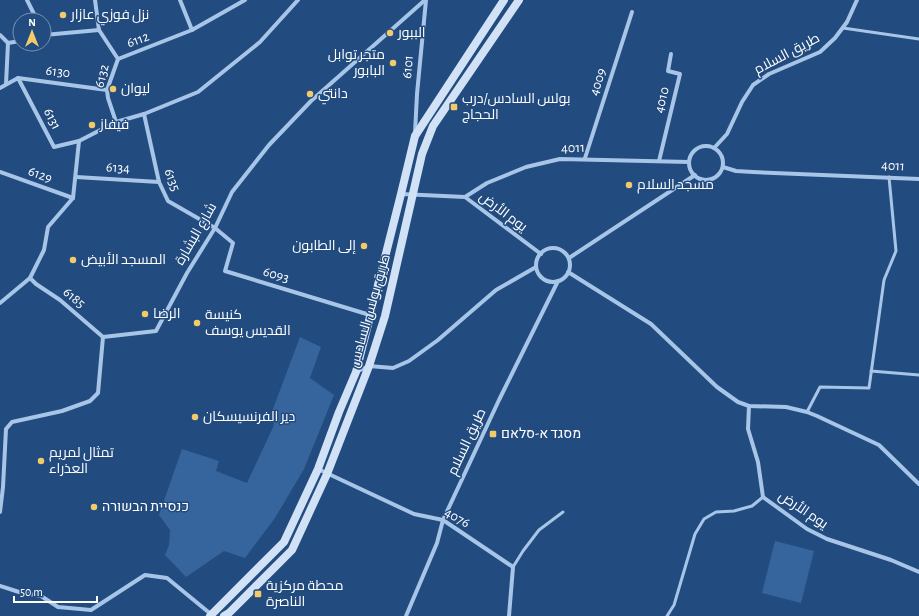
<svg xmlns="http://www.w3.org/2000/svg" width="919" height="616" font-family="'Alegreya Sans',Cairo,Heebo,sans-serif">
<rect width="100%" height="100%" fill="#224b7f"/>
<g fill="#36659d">
<polygon points="300,337 321,347 310,378 334,395 304,469 275,518 245,558 224,551 186,577 165,555 169,545 170,530 159,515 182,449 219,461 216,471 247,483 274,425 271,414"/>
<polygon points="775,541 814,551 801,603 762,593"/>
</g>
<g fill="none" stroke-linecap="round" stroke-linejoin="round">
<g stroke="#a7c5e7" stroke-width="3">
<polyline points="843,28 919,39"/>
<polyline points="871,371 919,375"/>
<polyline points="807,412 820,387 869,388 884,280 896,251 889,177"/>
<polyline points="513,567 523,551 539,530 563,512"/>
<polyline points="667,616 674,605 695,534 704,519 716,512 734,511 752,506 763,497"/>
</g>
<g stroke="#a7c5e7" stroke-width="4">
<polyline points="27,0 37,20"/>
<polyline points="95,0 99,30 118,59"/>
<polyline points="180,0 192,30"/>
<polyline points="25,20 35,15"/>
<polyline points="16,25 20,23"/>
<polyline points="0,35 8,43"/>
<polyline points="44,35 99,30"/>
<polyline points="8,43 20,41"/>
<polyline points="118,59 192,30 245,0"/>
<polyline points="18,78 54,147 79,141 116,122 144,114 198,92 260,42 298,0"/>
<polyline points="6,84 8,43"/>
<polyline points="0,88 18,78 107,90"/>
<polyline points="144,114 159,182 168,201 215,228 233,243 225,271 370,315"/>
<polyline points="116,122 108,98 107,90 118,59"/>
<polyline points="415,133 417,94 426,0"/>
<circle cx="706" cy="163" r="17"/>
<polyline points="714,148 727,134 742,102 753,85 769,74 820,52 835,38 847,22 857,0"/>
<polyline points="585,158 632,12"/>
<polyline points="659,161 680,74 668,71 671,54"/>
<polyline points="723,167 736,171 753,172 919,179"/>
<polyline points="0,172 73,198"/>
<polyline points="76,177 159,182"/>
<polyline points="401,194 465,197 541,254"/>
<polyline points="465,197 487,183 526,167 560,159 689,162"/>
<polyline points="73,198 79,141"/>
<circle cx="553" cy="265" r="17"/>
<polyline points="569,258 695,175"/>
<polyline points="568,272 651,324 717,387 738,402 749,406 786,407 807,412 817,416 879,445 919,484"/>
<polyline points="30,278 36,284 60,300 103,337"/>
<polyline points="0,303 30,278 44,250 48,227 73,198"/>
<polyline points="356,372 369,366 393,368 409,361 438,340 496,290 536,267"/>
<polyline points="749,406 748,429 758,462 763,497 807,529 827,539 891,560 919,572"/>
<polyline points="318,469 414,514 443,520 513,567 509,616"/>
<polyline points="0,512 3,487 6,429 12,422 62,411 90,401 98,393 103,337 156,331 187,273 215,228 232,192 269,145 311,101 425,0"/>
<polyline points="0,586 19,592 41,596 58,607 91,610 145,575 167,578 212,615"/>
<polyline points="406,616 437,543 443,520 499,400 558,281"/>
</g>
<g stroke="#d1e1f6" stroke-width="8">
<polyline points="210,616 284,542 318,469 339,412 356,372 401,194 415,136 504,0"/>
<polyline points="224,616 229,613 292,550 327,474 369,366 385,316 422,154 433,126 519,0"/>
</g>
</g>
<g fill="#f2ca6a" stroke="#224b7f" stroke-width="1.5">
<circle cx="63" cy="15" r="4"/>
<circle cx="390" cy="33" r="4"/>
<circle cx="393" cy="63" r="4"/>
<circle cx="113" cy="89" r="4"/>
<circle cx="310" cy="94" r="4"/>
<rect x="450" y="103" width="8" height="8" rx="2"/>
<circle cx="92" cy="125" r="4"/>
<circle cx="629" cy="185" r="4"/>
<circle cx="364" cy="246" r="4"/>
<circle cx="73" cy="260" r="4"/>
<circle cx="145" cy="314" r="4"/>
<circle cx="197" cy="323" r="4"/>
<circle cx="195" cy="417" r="4"/>
<rect x="489" y="430" width="8" height="8" rx="2"/>
<circle cx="41" cy="461" r="4"/>
<circle cx="94" cy="507" r="4"/>
<rect x="254" y="590" width="8" height="8" rx="2"/>
</g>
<g text-anchor="middle" dominant-baseline="central" stroke-width="3" stroke-linejoin="round" paint-order="stroke">
<g font-size="14" fill="#fff" stroke="#224b7f" text-anchor="start">
<text x="71" y="15">نزل فوزي عازار</text>
<text x="398" y="33">الببور</text>
<text x="385" y="55" text-anchor="end">متجر توابل<tspan x="385" dy="16">البابور</tspan></text>
<text x="121" y="89">ليوان</text>
<text x="318" y="94">دانتي</text>
<text x="462" y="99">بولس السادس/درب<tspan x="462" dy="16">الحجاج</tspan></text>
<text x="100" y="125">فيفاز</text>
<text x="637" y="185">مسجد السلام</text>
<text x="356" y="246" text-anchor="end">إلى الطابون</text>
<text x="81" y="260">المسجد الأبيض</text>
<text x="153" y="314">الرضا</text>
<text x="205" y="315">كنيسة<tspan x="205" dy="16">القديس يوسف</tspan></text>
<text x="203" y="417">دير الفرنسيسكان</text>
<text x="501" y="434">מסגד א-סלאם</text>
<text x="49" y="453">تمثال لمريم<tspan x="49" dy="16">العذراء</tspan></text>
<text x="102" y="507">כנסיית הבשורה</text>
<text x="266" y="586">محطة مركزية<tspan x="266" dy="16">الناصرة</tspan></text>
</g>
<g font-size="14" fill="#fff" stroke="#224b7f">
<text transform="translate(138 40) rotate(-20)">6112</text>
<text transform="translate(787 54) rotate(-28)">طريق السلام</text>
<text transform="translate(408 67) rotate(-85)">6101</text>
<text transform="translate(58 72) rotate(7)">6130</text>
<text transform="translate(102 76) rotate(-76)">6132</text>
<text transform="translate(598 82) rotate(-72)">4009</text>
<text transform="translate(662 100) rotate(-76)">4010</text>
<text transform="translate(52 119) rotate(63)">6131</text>
<text transform="translate(573 148) rotate(-2)">4011</text>
<text transform="translate(893 166) rotate(3)">4011</text>
<text transform="translate(118 168) rotate(3)">6134</text>
<text transform="translate(40 175) rotate(20)">6129</text>
<text transform="translate(172 180) rotate(69)">6135</text>
<text transform="translate(503 212) rotate(37)">يوم الأرض</text>
<text transform="translate(196 234) rotate(-60)">شارع البشارة</text>
<text transform="translate(276 275) rotate(17)">6093</text>
<text transform="translate(74 298) rotate(39)">6185</text>
<text transform="translate(370 311) rotate(-74)">طريق بولس السادس</text>
<text transform="translate(467 442) rotate(-65)">طريق السلام</text>
<text transform="translate(803 510) rotate(34)">يوم الأرض</text>
<text transform="translate(457 518) rotate(29)">4076</text>
</g>
</g>
<g transform="translate(32 32)"><circle r="19" fill="#224b7f" stroke="#7a93b2"/>
<path d="M0-3L7 15L0 10L-7 15Z" fill="#f2ca6a"/>
<text y="-6" font-size="11" font-weight="bold" text-anchor="middle" fill="#ffffff">N</text>
</g>
<path d="M14 596v6h83v-6" fill="none" stroke="#ffffff" stroke-width="2"/>
<text x="20" y="596" font-size="12" fill="#ffffff" stroke="#224b7f" stroke-width="3" paint-order="stroke">50 m</text>
</svg>
